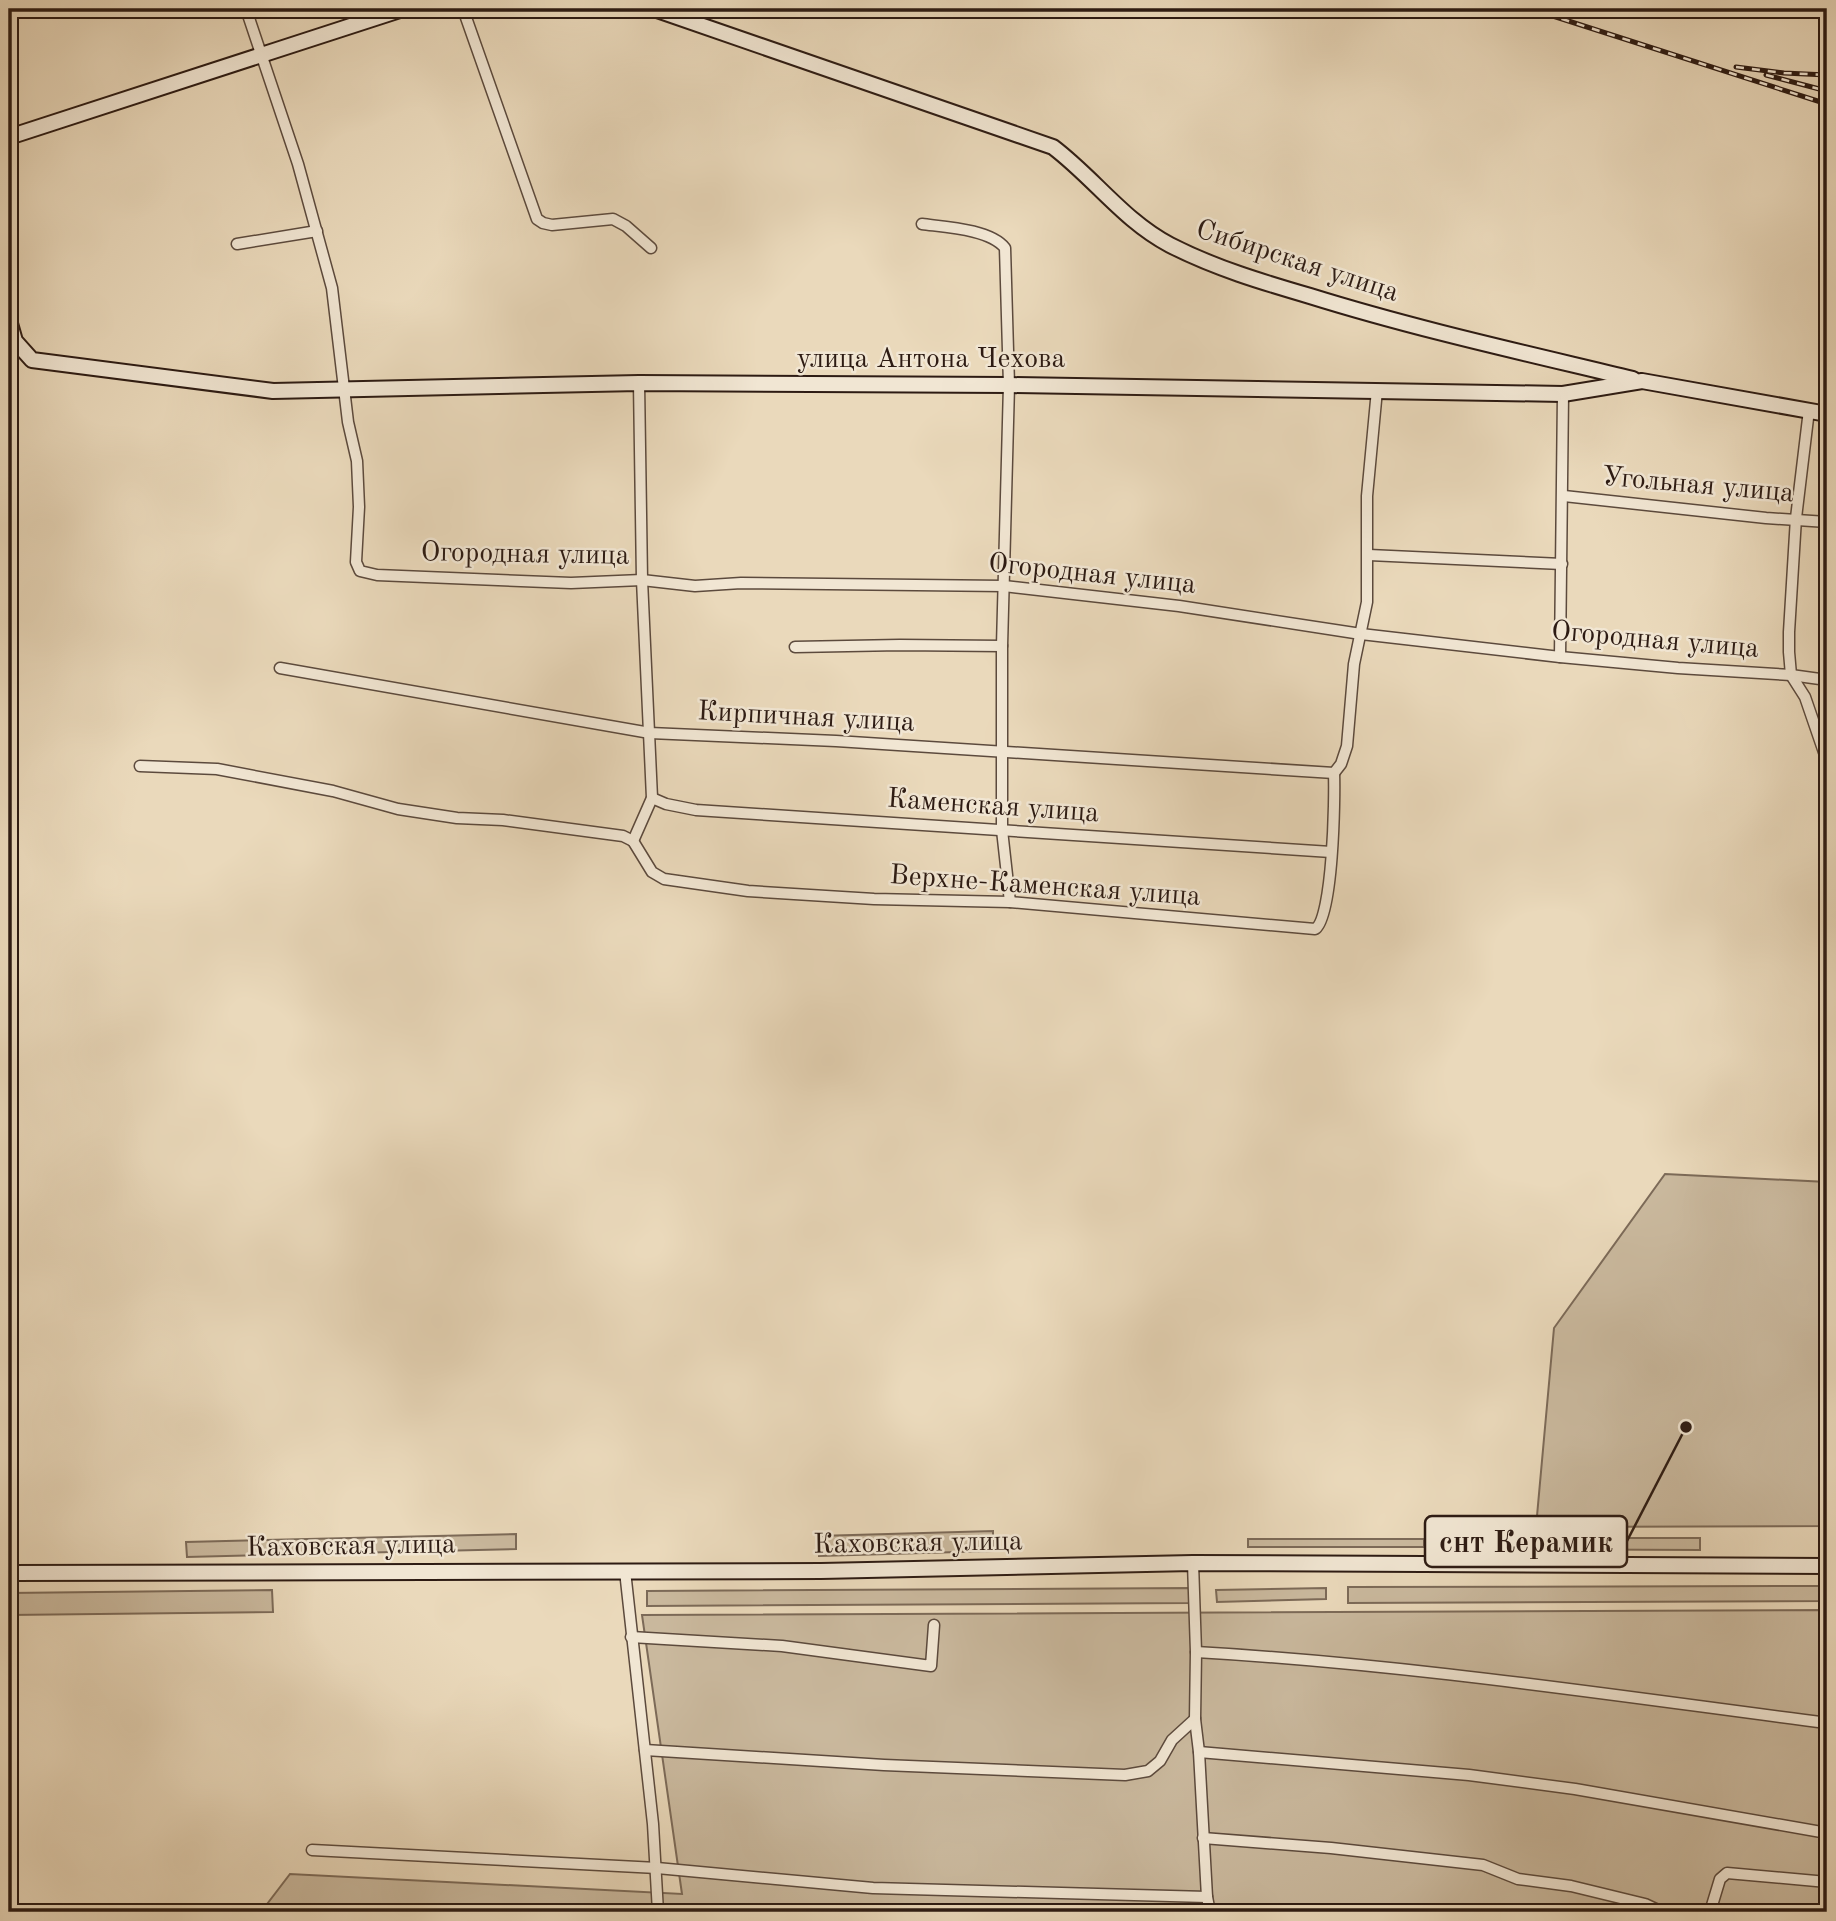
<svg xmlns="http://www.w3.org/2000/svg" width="1836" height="1921" font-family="'Old Standard TT',serif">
<rect width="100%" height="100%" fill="#ead9bb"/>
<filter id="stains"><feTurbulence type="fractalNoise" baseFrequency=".00286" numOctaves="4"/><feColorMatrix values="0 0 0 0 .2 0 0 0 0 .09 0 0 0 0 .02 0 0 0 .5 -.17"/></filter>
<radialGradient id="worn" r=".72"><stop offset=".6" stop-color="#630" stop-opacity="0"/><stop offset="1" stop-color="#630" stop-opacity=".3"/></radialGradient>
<g fill="#cab99e" stroke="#7c6a58" stroke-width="2">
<polygon points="1665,1174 1827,1182 1827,1526 1536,1527 1554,1328"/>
<polygon points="993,1531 993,1551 819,1556 818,1536"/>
<polygon points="516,1534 516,1549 187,1557 186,1542"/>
<polygon points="1498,1538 1700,1538 1700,1550 1498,1549"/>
<rect x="1248" y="1539" width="176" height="8"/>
<polygon points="1827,1586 1827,1601 1348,1603 1348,1587"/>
<polygon points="1191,1588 1191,1603 647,1606 647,1591"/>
<polygon points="1326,1588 1326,1599 1217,1602 1216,1590"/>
<polygon points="272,1590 273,1612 9,1615 9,1593"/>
<polygon points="1827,1610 1827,1912 261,1912 290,1874 682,1894 642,1615"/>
</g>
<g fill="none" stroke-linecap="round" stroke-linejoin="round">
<g stroke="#5c4a3d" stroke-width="13">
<g id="street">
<polyline points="246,9 298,164 332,288 348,422 357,461 359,507 356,562 360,571 377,575 571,583 642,580 695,586 741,583 1004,586 1179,606 1361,634 1560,657 1678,668 1791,675 1827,680"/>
<polyline points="463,9 537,219 543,223 552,225 613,219 626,226 651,248"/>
<path d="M 922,224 C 944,227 990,229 1005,248 L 1009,385 L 1002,646 L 1002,830 L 1010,902"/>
<polyline points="237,244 317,231"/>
<polyline points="1809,410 1796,518 1789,632 1789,652 1791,675 1805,697 1827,761"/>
<polyline points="1564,496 1766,518 1827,522"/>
<polyline points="1369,555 1562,564"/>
<polyline points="795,647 900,645 1002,646"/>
<polyline points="1560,657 1563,394"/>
<polyline points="280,668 650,733 836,741 1334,773"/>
<polyline points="140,766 217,769 333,791 398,809 457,818 503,820 623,836 633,841"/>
<polyline points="1334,773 1341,764 1347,746 1354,664 1367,602 1367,496 1377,390"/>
<polyline points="652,798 666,804 696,810 1331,852"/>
<path d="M 633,841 L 652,872 L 664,879 L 748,891 L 874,899 L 1010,902 L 1315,929 C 1333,919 1335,797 1334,773"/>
<polyline points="633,841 652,798 642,580 639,383"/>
<polyline points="1193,1563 1196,1652 1195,1719 1199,1752 1207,1897 1210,1912"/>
<polyline points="625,1571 653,1824 658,1912"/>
<polyline points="631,1637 782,1646 931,1666 934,1625"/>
<path d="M 1196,1652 C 1408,1664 1617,1696 1827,1723"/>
<polyline points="645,1750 884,1765 1125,1775 1148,1771 1160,1761 1172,1740 1195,1719"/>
<polyline points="1199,1752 1469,1775 1575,1789 1827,1833"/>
<polyline points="1203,1838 1331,1848 1483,1865 1518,1879 1571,1886 1645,1904 1662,1912"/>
<polyline points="312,1850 657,1868 873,1888 1207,1897"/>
<polyline points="1710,1912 1720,1879 1727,1873 1827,1882"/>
</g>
</g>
<g stroke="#2d1b13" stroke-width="18">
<g id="secondary">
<path d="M 654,9 L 1053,147 C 1094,178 1124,221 1170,245 C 1215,268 1262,282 1310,296 C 1416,329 1525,353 1633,379"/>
<polyline points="9,137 403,9"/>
<polyline points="9,320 15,341 32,360 273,391 639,383 1009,385 1563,394 1642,381 1827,414"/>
<polyline points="9,1573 821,1571 1193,1563 1827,1566"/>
</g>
</g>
<use href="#street" stroke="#f1e6d3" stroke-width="10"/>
<use href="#secondary" stroke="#f1e6d3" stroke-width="14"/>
<g stroke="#2d1b13" stroke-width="5">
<g id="rail">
<polyline points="1531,9 1827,104"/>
<polyline points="1736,67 1784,73 1827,75"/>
<polyline points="1766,75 1827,91"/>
</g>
</g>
<use href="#rail" stroke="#f1e6d3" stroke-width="2.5" stroke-dasharray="8" stroke-linecap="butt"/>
</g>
<g text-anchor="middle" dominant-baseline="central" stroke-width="5" stroke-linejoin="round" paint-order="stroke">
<g font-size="28" fill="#2d1b13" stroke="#f1e6d3">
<text transform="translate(1297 262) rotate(18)">Сибирская улица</text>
<text x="931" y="360">улица Антона Чехова</text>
<text transform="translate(1698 486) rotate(5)">Угольная улица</text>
<text transform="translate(525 555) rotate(1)">Огородная улица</text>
<text transform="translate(1092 575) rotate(6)">Огородная улица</text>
<text transform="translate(1655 641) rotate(5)">Огородная улица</text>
<text transform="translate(806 718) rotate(3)">Кирпичная улица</text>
<text transform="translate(993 807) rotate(4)">Каменская улица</text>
<text transform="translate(1045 887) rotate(4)">Верхне-Каменская улица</text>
<text transform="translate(918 1544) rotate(-1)">Каховская улица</text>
<text transform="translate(351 1547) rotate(-1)">Каховская улица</text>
</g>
</g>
<path fill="none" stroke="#2d1b13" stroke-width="2.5" d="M1686 1427L1627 1541"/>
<circle fill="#2d1b13" stroke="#f1e6d3" stroke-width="2.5" cx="1686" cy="1427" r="7"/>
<rect fill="#f1e6d3" stroke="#2d1b13" stroke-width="2.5" x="1425" y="1516" width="202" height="51" rx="7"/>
<g font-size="30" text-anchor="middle" font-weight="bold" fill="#2d1b13">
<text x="1526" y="1552">снт Керамик</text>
</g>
<rect width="1836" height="1921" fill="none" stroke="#ead9bb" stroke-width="35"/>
<rect x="10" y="10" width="1815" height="1900" fill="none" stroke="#2d1b13" stroke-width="3.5"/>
<rect x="18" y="18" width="1801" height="1886" fill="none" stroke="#2d1b13" stroke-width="2"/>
<rect width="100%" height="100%" filter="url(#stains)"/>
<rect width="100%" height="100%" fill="url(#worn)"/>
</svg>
